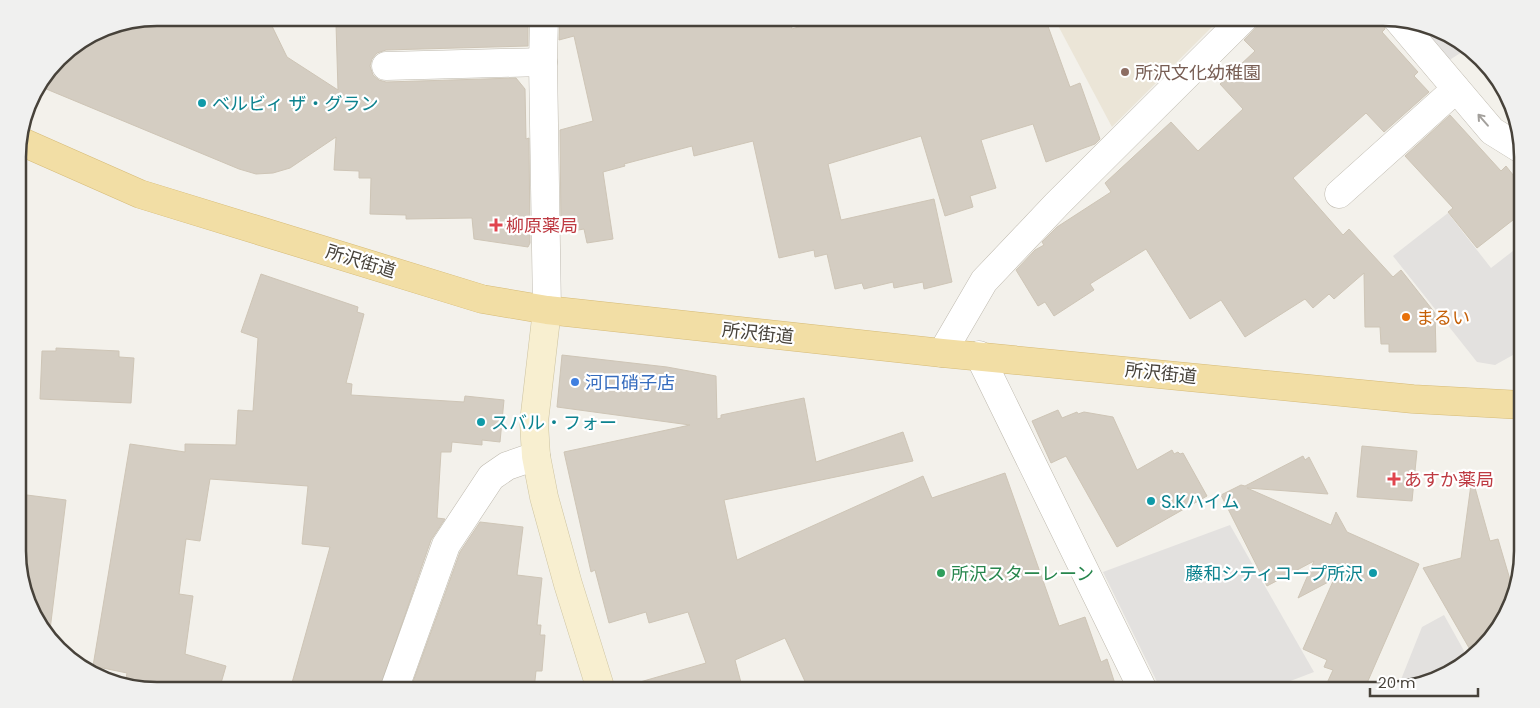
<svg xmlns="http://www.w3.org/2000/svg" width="1540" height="708" font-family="Poppins,'Noto Sans JP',sans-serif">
<rect width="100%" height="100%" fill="#f3f1eb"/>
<polygon fill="#ebe5d7" points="1054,18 1221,18 1112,127"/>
<g fill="#e3e1df">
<polygon points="1416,24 1436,28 1465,50 1448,61"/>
<polygon points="1448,213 1491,268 1522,244 1522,350 1495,365 1477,362 1393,256"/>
<polygon points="1230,525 1314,672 1267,690 1161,690 1103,572"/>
<polygon points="1444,615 1468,658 1461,667 1395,689 1398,687 1422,627"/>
</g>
<g fill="#d4cdc2" stroke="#cec5b6">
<polygon points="157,18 259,18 270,22 287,57 338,90 336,24 528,18 528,46 386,50 377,53 372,59 370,66 373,75 379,80 386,82 516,78 525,89 526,139 529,138 530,243 528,247 474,239 472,218 406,219 406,215 370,214 371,178 359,178 359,171 334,170 336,137 290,168 273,173 256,174 239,169 39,86 65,52 104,28"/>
<polygon points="560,18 790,18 792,29 827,18 1045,18 1070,87 1080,83 1100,139 1095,144 1046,162 1033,124 981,140 996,188 970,196 973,207 945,216 921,136 828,164 841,220 934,199 952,282 924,289 923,282 894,288 893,282 864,289 862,283 835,289 827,254 815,257 814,250 779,258 753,141 694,156 692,146 624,164 625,166 603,172 613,239 587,243 584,229 561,233 560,130 593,121 574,36 559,40"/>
<polygon points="1265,18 1383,18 1385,29 1382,32 1418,72 1414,76 1429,92 1384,132 1366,113 1293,178 1343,235 1349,229 1393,277 1401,270 1435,313 1436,352 1389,352 1389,344 1381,344 1380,327 1365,327 1364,273 1334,299 1329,294 1313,308 1305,299 1245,337 1221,300 1190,319 1146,249 1090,284 1094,290 1054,316 1045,302 1038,306 1016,270 1035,250 1044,245 1042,242 1057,227 1111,192 1105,183 1171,122 1198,151 1243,109 1220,84 1255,51 1244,40"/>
<polygon points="1450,115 1501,171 1506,166 1521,185 1522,213 1477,248 1448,212 1453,208 1405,156"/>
<polygon points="261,274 358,307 357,312 364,314 346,383 352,384 351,395 464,402 465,396 504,400 500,442 482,440 482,445 452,442 451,452 441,452 437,518 445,519 431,540 379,690 290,690 330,547 302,544 308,486 210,479 200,541 186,539 179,594 193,596 185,654 226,666 219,690 157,690 125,684 127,673 93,666 130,444 185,452 185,444 236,445 238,410 253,411 258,338 241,332"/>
<polygon points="56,348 119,351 119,357 134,358 131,403 40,399 42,351 56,351"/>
<polygon points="562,355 667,367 716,376 717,419 721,418 721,415 804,398 816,462 903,432 913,461 724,500 737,560 923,476 932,498 1005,473 1059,626 1085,617 1101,662 1107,659 1117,690 809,690 785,638 735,660 743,690 641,690 640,682 706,663 688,612 649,623 646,612 609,623 595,570 591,572 564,452 690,425 557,407"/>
<polygon points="1058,410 1062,418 1077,412 1078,414 1084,412 1113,417 1137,470 1172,450 1174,454 1178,452 1180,454 1183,453 1207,496 1117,547 1066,456 1051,463 1032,421"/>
<polygon points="1362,446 1417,451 1412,501 1357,497"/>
<polygon points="1303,456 1305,460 1309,457 1328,494 1247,488 1331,525 1336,512 1347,532 1419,564 1364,690 1345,690 1327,683 1333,670 1324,667 1327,660 1303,649 1334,579 1298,598 1314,561 1267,586 1221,495 1241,485 1245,486"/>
<polygon points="1472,477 1490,541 1498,539 1514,593 1512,604 1472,653 1423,568 1461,558"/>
<polygon points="19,494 66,500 49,638 19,569"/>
<polygon points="480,522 523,527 517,575 542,578 537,625 541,625 540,635 545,635 542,671 536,671 534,690 410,690 460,552"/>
</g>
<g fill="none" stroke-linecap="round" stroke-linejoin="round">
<g stroke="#beb9ae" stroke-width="29">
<g id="street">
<polyline points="544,18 543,62 547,310"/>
<polyline points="1398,20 1492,131 1521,149"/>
<polyline points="386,66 543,62"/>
<polyline points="1339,194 1456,89"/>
<polyline points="942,353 984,281 1057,204 1244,18"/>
<polyline points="979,355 1143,690"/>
<polyline points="394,690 446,545 491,477 507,466 536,456"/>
</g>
</g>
<g stroke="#cdc3a0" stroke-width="29">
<polyline id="secondary" points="547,310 534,422 536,456 544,497 568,584 601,690"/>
</g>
<g stroke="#d6bb77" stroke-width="29">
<polyline id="primary" points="20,141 140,194 482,299 547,310 942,353 1413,399 1522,405"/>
</g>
<use href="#street" stroke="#fff" stroke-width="28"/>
<use href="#secondary" stroke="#f8efd0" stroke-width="28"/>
<use href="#primary" stroke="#f2dea5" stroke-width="28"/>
</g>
<defs><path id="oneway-shaft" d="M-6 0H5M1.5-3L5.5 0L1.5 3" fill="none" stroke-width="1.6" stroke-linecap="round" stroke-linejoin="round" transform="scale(1.25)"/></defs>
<use stroke="#a3a09c" href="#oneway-shaft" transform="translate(1483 120) rotate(-131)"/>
<circle fill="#8d6e63" stroke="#fff" stroke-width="2" cx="1125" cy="72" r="5"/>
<g fill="#0f9aa8" stroke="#fff" stroke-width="2">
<circle cx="202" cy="103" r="5"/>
<circle cx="481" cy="422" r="5"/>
<circle cx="1151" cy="501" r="5"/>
<circle cx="1373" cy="573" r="5"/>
</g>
<g fill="#e0444e" stroke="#fff" stroke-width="2">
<path d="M493.5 217.5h5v5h5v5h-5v5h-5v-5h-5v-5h5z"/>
<path d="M1391.5 471.5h5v5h5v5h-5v5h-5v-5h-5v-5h5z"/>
</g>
<circle fill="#e8710a" stroke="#fff" stroke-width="2" cx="1406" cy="317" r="5"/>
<circle fill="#3f7fe0" stroke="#fff" stroke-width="2" cx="575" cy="382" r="5"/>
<circle fill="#2e9e5b" stroke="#fff" stroke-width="2" cx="941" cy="573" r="5"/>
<g text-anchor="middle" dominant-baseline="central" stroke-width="4.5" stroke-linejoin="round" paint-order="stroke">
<g font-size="18" fill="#785e54" stroke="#fff" text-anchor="start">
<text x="1135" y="72">所沢文化幼稚園</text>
</g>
<g font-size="18" fill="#0d838f" stroke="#fff" text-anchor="start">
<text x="212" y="103">ベルビィ ザ・グラン</text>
<text x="491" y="422">スバル・フォー</text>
<text x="1161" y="501">S.Kハイム</text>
<text x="1363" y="573" text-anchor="end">藤和シティコープ所沢</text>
</g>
<g font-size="18" fill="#be3a42" stroke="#fff" text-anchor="start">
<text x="506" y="225">柳原薬局</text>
<text x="1404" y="479">あすか薬局</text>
</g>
<g font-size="18" fill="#47423a" stroke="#fff">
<text transform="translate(361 261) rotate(17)">所沢街道</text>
<text transform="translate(758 333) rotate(6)">所沢街道</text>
<text transform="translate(1161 373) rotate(6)">所沢街道</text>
</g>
<g font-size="18" fill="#c56008" stroke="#fff" text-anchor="start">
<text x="1416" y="317">まるい</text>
</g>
<g font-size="18" fill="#366cbe" stroke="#fff" text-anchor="start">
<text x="585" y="382">河口硝子店</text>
</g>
<g font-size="18" fill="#27864d" stroke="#fff" text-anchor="start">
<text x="951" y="573">所沢スターレーン</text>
</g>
</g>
<path d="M0 0H1540V708H0ZM157 26H1383A131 131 0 0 1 1514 157V551A131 131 0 0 1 1383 682H157A131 131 0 0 1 26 551V157A131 131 0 0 1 157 26Z" fill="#f0f0ef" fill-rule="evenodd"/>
<path fill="none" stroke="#47423a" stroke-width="2.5" d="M157 26H1383A131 131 0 0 1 1514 157V551A131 131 0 0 1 1383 682H157A131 131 0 0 1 26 551V157A131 131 0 0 1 157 26Z"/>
<path d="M1370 688v8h108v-8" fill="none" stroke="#47423a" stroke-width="2.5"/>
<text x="1378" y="688" font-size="15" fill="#47423a" stroke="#ffffff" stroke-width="4" paint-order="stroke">20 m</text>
</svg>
